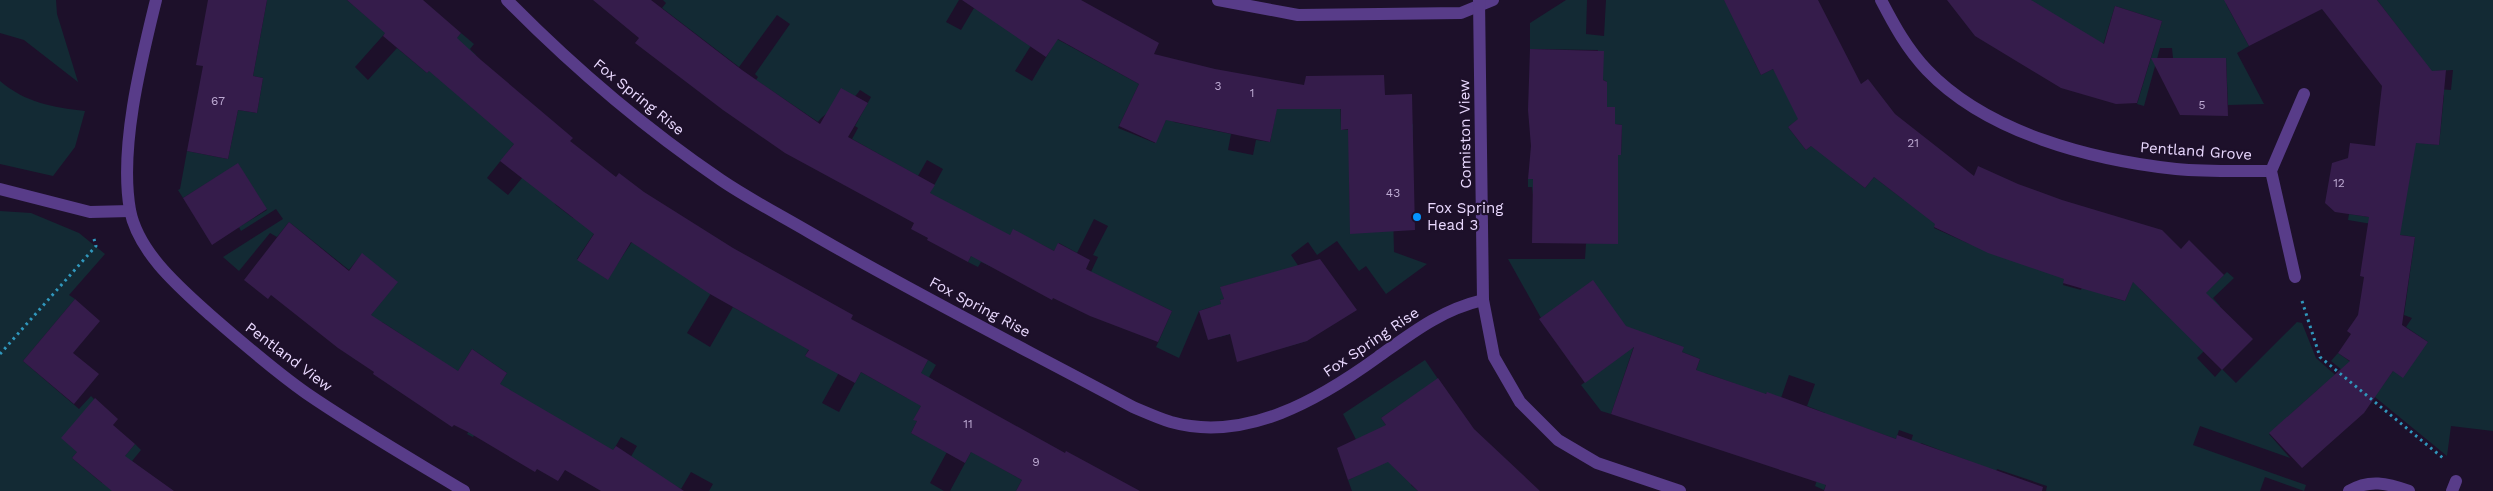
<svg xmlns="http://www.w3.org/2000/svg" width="2493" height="491" font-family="'Work Sans',sans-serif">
<rect width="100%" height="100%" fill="#1d102a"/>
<g fill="#132a34">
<polygon points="0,0 56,0 57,14 78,82 24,40 0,33"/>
<polygon points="267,0 347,0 373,22 396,21 355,67 368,80 397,48 427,73 461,33 474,44 470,49 476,55 449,87 526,129 487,178 508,195 531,167 556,205 573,218 581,208 601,223 577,259 607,279 632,242 711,293 687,333 710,347 733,307 809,349 805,356 842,367 822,403 839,412 861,372 907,398 928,360 936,365 929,377 935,381 914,419 917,421 911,433 932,444 953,441 930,483 944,491 709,491 713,484 691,472 681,489 643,467 620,476 637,446 621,437 604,466 495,403 473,437 467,434 507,373 472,349 455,376 421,354 397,390 392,387 419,346 382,322 356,360 343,350 397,282 362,254 349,270 289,222 277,237 270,233 239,271 223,257 283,219 276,209 241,231 239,227 267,210 238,164 183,198 178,190 180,189 187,151 228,159 238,110 257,113 263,78 253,76"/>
<path d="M 663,0 L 959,0 L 946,22 L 961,30 L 974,8 L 1035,39 L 1015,71 L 1032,81 L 1057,39 L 1139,84 L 1118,128 L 1155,143 L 1167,118 L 1174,122 L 1231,134 L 1228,150 L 1253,155 L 1256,140 L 1270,142 L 1282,81 L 1299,109 L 1329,109 L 1340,95 L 1341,130 L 1383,128 L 1384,124 L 1413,124 L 1412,150 L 1383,168 L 1349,169 L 1350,214 L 1393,213 L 1394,252 L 1427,264 L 1386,294 L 1366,266 L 1359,271 L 1337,241 L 1317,255 L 1308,242 L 1291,255 L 1301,270 L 1296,306 L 1307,341 L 1282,348 L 1261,276 L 1221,287 L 1224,299 L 1220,300 L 1230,334 L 1220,337 L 1211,307 L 1199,311 L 1179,358 L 1156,347 L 1172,311 L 1091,272 L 1098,257 L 1093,255 L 1108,226 L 1094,219 L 1077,253 L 1059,243 L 1054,251 L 1013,230 L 992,267 L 981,262 L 978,267 L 968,262 L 988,224 L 925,202 L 943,169 L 927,160 L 918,176 L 852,139 L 858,128 L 855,126 L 871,97 L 860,90 C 850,106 828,108 818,122 L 756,80 L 758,77 L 755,74 L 790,24 L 777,15 L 739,67 L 662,8 L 666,3 Z"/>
<polygon points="1566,0 1587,0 1586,34 1604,36 1606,0 1724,0 1760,43 1748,49 1761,75 1773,69 1803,116 1788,127 1806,150 1820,139 1859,166 1851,177 1865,188 1874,177 1904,200 1934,162 1938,217 1934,228 1972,245 1977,236 2085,211 2063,285 2081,290 2084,280 2113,289 2110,297 2125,301 2140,264 2140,289 2175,323 2227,272 2234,278 2213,298 2220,306 2189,336 2204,351 2197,358 2215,377 2222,369 2236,383 2297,322 2302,323 2316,358 2341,380 2322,386 2269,434 2290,458 2200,426 2193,445 2306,485 2304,491 2265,477 2260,491 2046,491 2047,486 1997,469 1989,491 1959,491 1969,461 1921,443 1895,491 1913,435 1899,430 1896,439 1848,422 1824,490 1815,486 1827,451 1813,446 1825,413 1807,406 1815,384 1789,375 1781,398 1766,393 1762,404 1733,383 1705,373 1683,436 1674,433 1700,359 1682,352 1683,347 1657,337 1652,352 1634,346 1611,414 1601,411 1581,385 1610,364 1572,365 1570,363 1623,323 1541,318 1508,259 1585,259 1586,244 1598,195 1533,195 1532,187 1528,187 1528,179 1597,180 1598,155 1621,155 1622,125 1615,124 1615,108 1528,106 1607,94 1607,82 1598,77 1598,50 1530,49 1530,23"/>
<polygon points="2031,0 2232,0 2226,4 2249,46 2237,53 2264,104 2228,105 2226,58 2173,58 2172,48 2160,48 2144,106 2137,104 2162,21 2115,6 2088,95"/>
<polygon points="2377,0 2493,0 2493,431 2451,426 2447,456 2331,361 2338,353 2383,385 2393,371 2428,342 2406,327 2412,318 2404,315 2415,237 2371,231 2372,224 2348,220 2349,214 2402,222 2376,138 2439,145 2444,95 2415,91 2415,87 2451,90 2453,70 2416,72 2420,56"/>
<path d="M 0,81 C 26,103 52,107 85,111 L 75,147 L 53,176 L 0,164 Z"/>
<polygon points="0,211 31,213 79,233 105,254 69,295 75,299 23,361 79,409 91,396 94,399 77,452 72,458 102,483 135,444 141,450 132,461 136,464 116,491 0,491"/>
<polygon points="1425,360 1438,379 1381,418 1412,462 1411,485 1418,491 1352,491 1348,480 1371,469 1343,414"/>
<polygon points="992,413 976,454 1022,480 1016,491 950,491"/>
</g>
<g fill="#351c4b">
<polygon points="208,0 267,0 253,76 263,78 257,113 238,110 228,159 187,151 203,66 196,65"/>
<polygon points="347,0 423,0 461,33 457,38 481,60 573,138 570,141 616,177 619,173 644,192 733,248 853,315 851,319 928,360 921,373 1065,453 1066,451 1140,491 1016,491 1022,480 971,452 965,463 911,433 917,421 913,420 921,406 861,372 855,383 805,356 809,350 710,294 631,242 608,280 577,260 594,234 500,161 514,144 429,71 427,73 383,36 385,33"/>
<polygon points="593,0 651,0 742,70 820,124 841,88 868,103 848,137 935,185 930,193 1010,235 1013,229 1054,251 1058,243 1090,260 1086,269 1172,311 1158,342 1090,316 1053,298 1052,300 971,256 968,262 927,240 928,238 911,229 914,223 785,153 723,110 635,43 639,38"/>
<polygon points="962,0 1081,0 1159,43 1154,54 1215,69 1304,85 1306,76 1384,75 1385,95 1412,94 1415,230 1350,234 1348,129 1341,130 1341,109 1277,109 1270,142 1166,120 1156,143 1119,126 1139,84 1058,39 1046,57"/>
<polygon points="1724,0 1818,0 1861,84 1868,79 1895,114 1974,176 1978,166 2018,184 2062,200 2162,230 2181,249 2189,240 2224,275 2206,293 2253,339 2222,370 2133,282 2125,301 2063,283 2064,279 1988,253 1934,227 1935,224 1874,177 1865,188 1811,146 1806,150 1788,127 1798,119 1773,69 1761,75"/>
<polygon points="1947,0 2031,0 2104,44 2115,6 2162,21 2137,103 2116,104 2061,88 1975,36"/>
<polygon points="2224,0 2377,0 2432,71 2446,70 2439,145 2416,143 2400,235 2415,237 2402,325 2428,342 2403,378 2393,371 2364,413 2302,468 2269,433 2350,361 2338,353 2351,334 2347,331 2358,315 2364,277 2360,276 2369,217 2335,212 2325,203 2332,163 2348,158 2350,143 2375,146 2382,86 2322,9 2249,46"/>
<polygon points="1530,49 1604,51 1603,80 1607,82 1607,107 1615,107 1615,124 1622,125 1621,155 1618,155 1618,244 1532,243 1533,179 1528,179 1531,146 1528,110"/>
<polygon points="2151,58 2226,58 2228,116 2180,115"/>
<polygon points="238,163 267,209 212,245 183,198"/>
<polygon points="289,222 349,271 362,253 398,282 371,315 458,371 472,349 507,373 500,384 613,450 616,446 684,491 601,491 565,470 558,481 537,469 535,472 468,432 454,425 452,427 373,374 374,372 338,348 271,295 268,299 244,280"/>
<polygon points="1320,259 1357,310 1307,341 1237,362 1230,334 1208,340 1199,311 1221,304 1220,300 1224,299 1220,287"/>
<polygon points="1593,280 1626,326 1684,347 1682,352 1700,359 1696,370 1766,394 1767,392 1781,397 1896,439 1897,435 2043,487 2042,491 1824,491 1826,485 1611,414 1634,347 1585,383 1539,319"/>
<polygon points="75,299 100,321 73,353 99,374 74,404 23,361"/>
<polygon points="1438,378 1474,429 1540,491 1418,491 1388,462 1348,480 1337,448 1386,425 1381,418"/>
<polygon points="95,398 118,419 113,425 135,444 125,456 174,491 112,491 72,458 77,452 61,438"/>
</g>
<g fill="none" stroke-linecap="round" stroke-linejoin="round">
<g stroke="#3097bc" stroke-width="3" stroke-dasharray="2.5 4" stroke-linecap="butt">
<polyline points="2302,301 2320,357 2443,458"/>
<polyline points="0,354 96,246 94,239"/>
</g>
<g stroke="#583c89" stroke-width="12">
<path d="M 156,0 C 141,61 119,148 130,210 C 138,252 179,287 209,314 C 240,341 272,369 306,393 C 357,428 411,459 464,491"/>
<path d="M 507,0 C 573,67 643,127 721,180 C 749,199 780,215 809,232 C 915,294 1025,349 1133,407 C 1145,412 1158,418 1171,422 C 1246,443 1320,399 1378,357 C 1413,332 1441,310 1483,300"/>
<polyline points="1218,0 1298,15 1461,13 1493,0"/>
<polyline points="1479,0 1483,300 1494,357 1520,402 1558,440 1597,463 1680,491"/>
<path d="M 1881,0 C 1894,25 1907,49 1927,70 C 1987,133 2092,160 2176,169 C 2208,172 2240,171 2271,171"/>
<polyline points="0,189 90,212 130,211"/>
<polyline points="2295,277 2271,171 2304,94"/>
<path d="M 2349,491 C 2369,479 2387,483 2409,491"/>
<polyline points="2452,491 2456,481"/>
</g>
</g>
<circle fill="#0594ff" stroke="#1d102a" stroke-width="2" cx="1417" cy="217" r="5"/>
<g text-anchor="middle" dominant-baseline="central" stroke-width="4.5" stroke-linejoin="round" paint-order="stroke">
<g font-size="12" fill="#bdaad2">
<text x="1218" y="86">3</text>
<text x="1252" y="93">1</text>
<text x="218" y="101">67</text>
<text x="2202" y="105">5</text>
<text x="1913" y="143">21</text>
<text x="2339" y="183">12</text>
<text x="1393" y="193">43</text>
<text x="968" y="424">11</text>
<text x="1036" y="462">9</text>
</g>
<g font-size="15" fill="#ead9ff" stroke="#1d102a">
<text transform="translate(639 97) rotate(39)">Fox Spring Rise</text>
<text transform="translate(1465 134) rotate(-91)">Comiston View</text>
<text transform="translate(2196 151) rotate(4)">Pentland Grove</text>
<text transform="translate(980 307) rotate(28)">Fox Spring Rise</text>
<text transform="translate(1371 342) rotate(-34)">Fox Spring Rise</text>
<text transform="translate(289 357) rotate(37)">Pentland View</text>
</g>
<g font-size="15" fill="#ead9ff" stroke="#1d102a" text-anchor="start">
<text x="1427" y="208">Fox Spring<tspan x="1427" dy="17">Head 3</tspan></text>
</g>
</g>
</svg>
